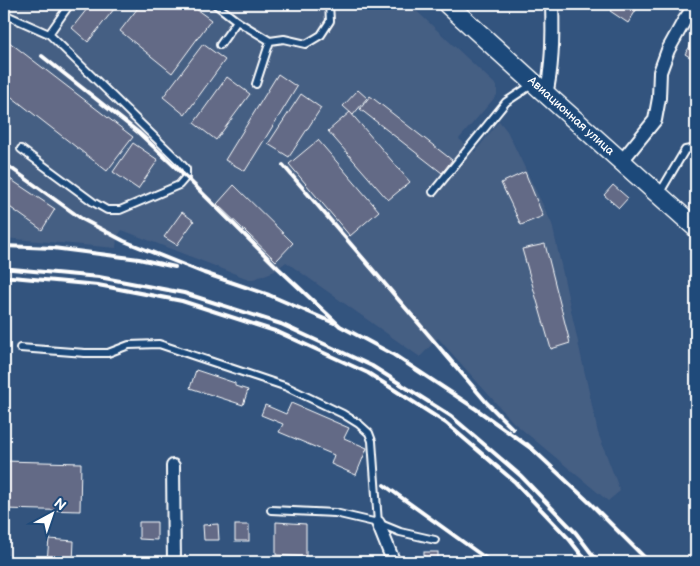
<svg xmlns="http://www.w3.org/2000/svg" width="700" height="566" font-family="'Balsamiq Sans',sans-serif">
<rect width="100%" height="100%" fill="#33547e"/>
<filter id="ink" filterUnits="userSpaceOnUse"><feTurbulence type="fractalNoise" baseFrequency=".02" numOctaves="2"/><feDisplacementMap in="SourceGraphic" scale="10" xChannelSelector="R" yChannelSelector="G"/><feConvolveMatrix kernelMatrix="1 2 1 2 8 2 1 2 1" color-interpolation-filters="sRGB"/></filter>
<g filter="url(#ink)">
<polygon fill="#455e83" points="4,4 409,4 497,86 497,95 459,139 475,152 499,121 507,131 552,224 598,433 620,491 608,501 513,422 438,338 420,357 286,262 275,271 251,280 122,230 117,237 116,248 4,238"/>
<g fill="#636b86" stroke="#fff">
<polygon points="91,4 118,4 88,42 72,28"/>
<polygon points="141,4 189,4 211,20 172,73 120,31"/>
<polygon points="615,4 640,4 628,23 610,11"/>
<polygon points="696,37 696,61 685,54"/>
<polygon points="4,38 133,137 107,171 4,91"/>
<polygon points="203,44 225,60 185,115 163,97"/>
<polygon points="278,74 297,87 245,171 225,160"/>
<polygon points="227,77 250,94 216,140 194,123"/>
<polygon points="358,90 367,98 353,115 343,106"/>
<polygon points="301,94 321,108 289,157 268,144"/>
<polygon points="370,96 452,160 442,173 360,109"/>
<polygon points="350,112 410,182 388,200 328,131"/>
<polygon points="318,140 379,211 350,236 289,164"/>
<polygon points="133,143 158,160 138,189 113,172"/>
<polygon points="525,172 543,216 521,225 501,183"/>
<polygon points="4,175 55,209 42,230 4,203"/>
<polygon points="234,185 293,243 276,261 217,204"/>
<polygon points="613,185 628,198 619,208 604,195"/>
<polygon points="182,212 194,221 177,245 164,237"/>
<polygon points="545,244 570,343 551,349 522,249"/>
<polygon points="196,370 235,383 235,386 248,390 243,405 190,388"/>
<polygon points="291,403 349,428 344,438 367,448 356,475 331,464 334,455 279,432 283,424 261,415 265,405 286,414"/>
<polygon points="4,461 81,463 80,511 4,509"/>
<polygon points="139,522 157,522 157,540 139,539"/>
<polygon points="276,522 306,524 306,557 276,555"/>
<polygon points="218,524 219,540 204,540 203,525"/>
<rect x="235" y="525" width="14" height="16"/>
<polygon points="49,539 74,541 73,562 47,561"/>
<rect x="424" y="552" width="14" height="10"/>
</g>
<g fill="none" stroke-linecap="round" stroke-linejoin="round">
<g stroke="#fff" stroke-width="10">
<g id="lane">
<polyline points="215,4 237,21"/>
<polyline points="4,14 49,34 178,160 186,169 186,177 179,185 120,210 107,210 93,202 21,149"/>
<polyline points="49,34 70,4"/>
<polyline points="220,45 237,21 270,41"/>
<polyline points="256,84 270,41 284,39 306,44 321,35 330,21 329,4"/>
<polyline points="433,192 506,102 533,84"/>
<polyline points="659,194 685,150 696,148"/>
<polyline points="20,348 85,353 108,353 129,345 159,344 287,387 343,414 359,424 369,433 372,441 378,523"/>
<polyline points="271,510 335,513 378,523 400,532 435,540"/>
</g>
</g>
<g stroke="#fff" stroke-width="16">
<g id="street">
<path d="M 546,94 C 553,66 553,33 552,4"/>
<polyline points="621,162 655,120 659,98 660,72 668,50 684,21 696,4"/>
<polyline points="173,466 174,562"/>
<polyline points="378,523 392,558 393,562"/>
</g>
</g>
<g stroke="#fff" stroke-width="21">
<polyline id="secondary" points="447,4 546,94 696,228"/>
</g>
<use href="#lane" stroke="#1f4a7a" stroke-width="6"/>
<use href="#street" stroke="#1f4a7a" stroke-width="12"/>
<use href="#secondary" stroke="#1f4a7a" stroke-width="18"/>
<g stroke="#fff" stroke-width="4">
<polyline points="42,56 139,133 186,177 278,268 340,326 394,355 476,409 532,449"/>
<polyline points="4,163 82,219 124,241 204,273 269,295 334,323"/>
<polyline points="283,165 487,403 513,429"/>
<polyline points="4,246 53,248 139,259 175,267"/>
<polyline points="4,269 12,269 99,277 184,293 281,324 372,366 451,416 521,476 576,533 598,562"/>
<polyline points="4,277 12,277 98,285 182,301 278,332 368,373 446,423 515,482 569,539 587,562"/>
<polyline points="527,444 591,504 649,562"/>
<polyline points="384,485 491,562"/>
</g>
</g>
</g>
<g text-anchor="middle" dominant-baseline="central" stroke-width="5" stroke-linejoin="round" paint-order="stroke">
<g font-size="12" fill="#fff" stroke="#1f4a7a">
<text transform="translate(571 116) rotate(42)">Авиационная улица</text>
</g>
</g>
<rect width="700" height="566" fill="none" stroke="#1f4a7a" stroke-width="20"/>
<rect x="10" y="10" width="680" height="546" fill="none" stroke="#fff" stroke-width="2" filter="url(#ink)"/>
<g transform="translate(52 514) rotate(40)" stroke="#1f4a7a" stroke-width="4" paint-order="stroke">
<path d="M0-4L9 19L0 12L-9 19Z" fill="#ffffff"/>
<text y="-8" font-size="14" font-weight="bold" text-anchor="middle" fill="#ffffff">N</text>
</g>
</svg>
